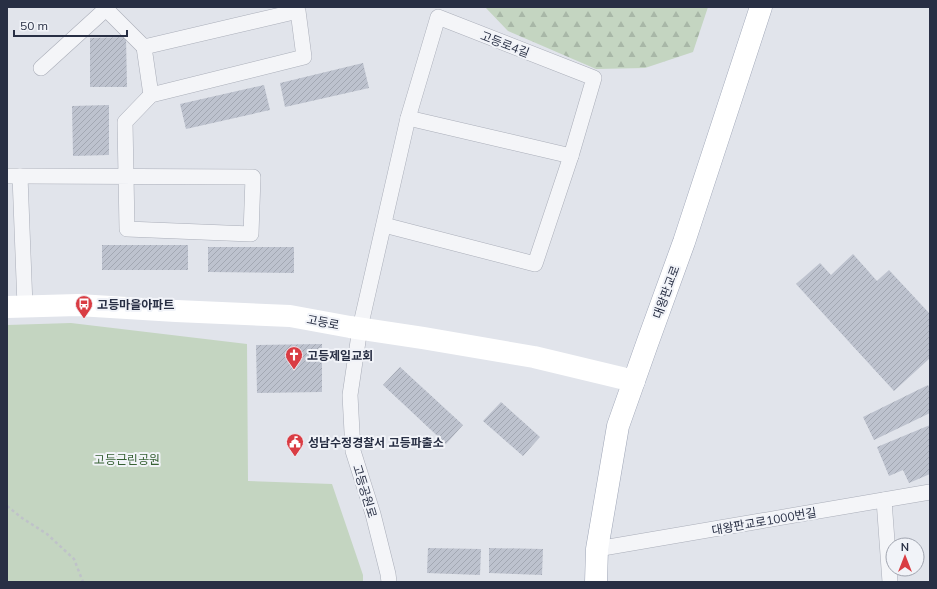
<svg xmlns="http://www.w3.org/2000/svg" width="937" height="589" font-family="Mulish,'Noto Sans KR',sans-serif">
<defs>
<pattern id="forest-firs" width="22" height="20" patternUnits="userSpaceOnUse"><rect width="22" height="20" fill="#c4d5c1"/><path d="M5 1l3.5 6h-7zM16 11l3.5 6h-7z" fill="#a8b7a7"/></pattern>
<pattern id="building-hatch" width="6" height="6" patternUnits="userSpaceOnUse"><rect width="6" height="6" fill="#bdc2ce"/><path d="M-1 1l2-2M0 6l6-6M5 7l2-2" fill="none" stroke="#a2a7b2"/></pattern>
</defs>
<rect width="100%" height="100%" fill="#e1e4eb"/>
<polygon fill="#c4d5c1" points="71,323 247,344 248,481 332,484 363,575 363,582 7,582 7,325"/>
<polygon fill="url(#forest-firs)" points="485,7 708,7 693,52 645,68 596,69 508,31"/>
<g fill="url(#building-hatch)">
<polygon points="126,37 127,87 90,87 90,38"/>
<polygon points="363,63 369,88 285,107 280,83"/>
<polygon points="264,85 270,110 186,129 180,104"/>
<polygon points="109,105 109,155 73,156 72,106"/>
<rect x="102" y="245" width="86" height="25"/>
<polygon points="208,247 294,247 294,273 208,272"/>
<polygon points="853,254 877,281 889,270 930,314 930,358 894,391 796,284 820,263 831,275"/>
<polygon points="322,344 322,392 257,393 256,345"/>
<polygon points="400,367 463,425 446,444 383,385"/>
<polygon points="928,385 930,389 930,413 874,440 863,417"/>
<polygon points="501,402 540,437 523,456 483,421"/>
<polygon points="930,425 930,474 909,483 903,470 889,476 877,447"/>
<polygon points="428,548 481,549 480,575 427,573"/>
<polygon points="489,548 543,549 542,575 489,573"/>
</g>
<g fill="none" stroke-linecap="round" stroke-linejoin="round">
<g stroke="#aaaeb9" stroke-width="16">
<g id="street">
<polyline points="144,47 151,95"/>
<polyline points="41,68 108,7"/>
<polyline points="408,118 571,156"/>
<polyline points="7,176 20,176 25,306"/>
<polyline points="20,176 253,177 251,234 127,229 125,122 151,95 304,57 298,11 144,47 106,9"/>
<polyline points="384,225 535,264 571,156 594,78 438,17 408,118 360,328 350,395 353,451 373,514 388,574 389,582"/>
<polyline points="884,500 890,582"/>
<polyline points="597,549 930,492"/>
</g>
</g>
<g stroke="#9fa6b7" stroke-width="23">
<polyline id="primary" points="596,582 597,549 618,426 647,344 684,242 761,7"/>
</g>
<polyline stroke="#bfc2c9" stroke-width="2.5" stroke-dasharray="3 3" stroke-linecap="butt" points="7,506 22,518 47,534 74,559 83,582"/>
<use href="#street" stroke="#f4f5f8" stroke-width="15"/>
<polyline stroke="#fff" stroke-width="22" points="7,307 78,305 176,311 290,316 350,327 423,338 534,357 634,381"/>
<use href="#primary" stroke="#fff" stroke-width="22"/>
</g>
<defs>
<g id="bus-pin" transform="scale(0.9)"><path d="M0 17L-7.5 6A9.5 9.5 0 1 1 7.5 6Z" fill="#d93c43" stroke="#f1f3f8"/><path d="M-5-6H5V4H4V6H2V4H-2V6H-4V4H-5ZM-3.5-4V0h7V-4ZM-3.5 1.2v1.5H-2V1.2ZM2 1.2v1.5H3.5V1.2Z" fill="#fff"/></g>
<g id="church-pin" transform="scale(0.9)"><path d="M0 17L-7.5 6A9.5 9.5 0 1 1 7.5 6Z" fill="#d93c43" stroke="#f1f3f8"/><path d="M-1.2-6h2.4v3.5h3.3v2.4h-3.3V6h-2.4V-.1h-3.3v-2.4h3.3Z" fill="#fff"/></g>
<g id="civic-pin" transform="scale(0.9)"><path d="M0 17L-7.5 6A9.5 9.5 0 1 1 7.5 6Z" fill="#d93c43" stroke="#f1f3f8"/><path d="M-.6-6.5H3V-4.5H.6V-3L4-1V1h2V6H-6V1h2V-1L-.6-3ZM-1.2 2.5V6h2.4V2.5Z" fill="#fff"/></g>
</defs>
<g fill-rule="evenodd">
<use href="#bus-pin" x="84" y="304"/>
<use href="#church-pin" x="294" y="355"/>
<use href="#civic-pin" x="295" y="442"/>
</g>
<g text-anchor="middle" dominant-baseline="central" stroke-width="4" stroke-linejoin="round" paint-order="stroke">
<g font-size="12" fill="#282f44" stroke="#f1f3f8">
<text transform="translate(505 44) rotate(21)">고등로4길</text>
<text transform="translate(666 292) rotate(-70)">대왕판교로</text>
<text transform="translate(323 322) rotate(11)">고등로</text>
<text transform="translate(365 491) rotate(73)">고등공원로</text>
<text transform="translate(764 521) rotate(-10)">대왕판교로1000번길</text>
</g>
<g font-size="12" font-weight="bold" fill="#282f44" stroke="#f1f3f8" text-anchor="start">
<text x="97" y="304">고등마을아파트</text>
<text x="307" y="355">고등제일교회</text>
<text x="308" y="442">성남수정경찰서 고등파출소</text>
</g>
<g font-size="12" fill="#376134" stroke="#f1f3f8">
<text x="127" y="459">고등근린공원</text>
</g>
</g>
<rect width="937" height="589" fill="none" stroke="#282f44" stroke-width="16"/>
<g transform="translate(905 557)"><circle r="19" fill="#f1f3f8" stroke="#a1a5b0"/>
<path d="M0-3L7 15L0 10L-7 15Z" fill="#d93c43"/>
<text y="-6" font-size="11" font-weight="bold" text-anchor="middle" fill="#282f44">N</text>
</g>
<path d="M14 30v6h113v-6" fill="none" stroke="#282f44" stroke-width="2"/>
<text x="20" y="30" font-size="12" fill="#282f44" stroke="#f1f3f8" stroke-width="3" paint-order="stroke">50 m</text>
</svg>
